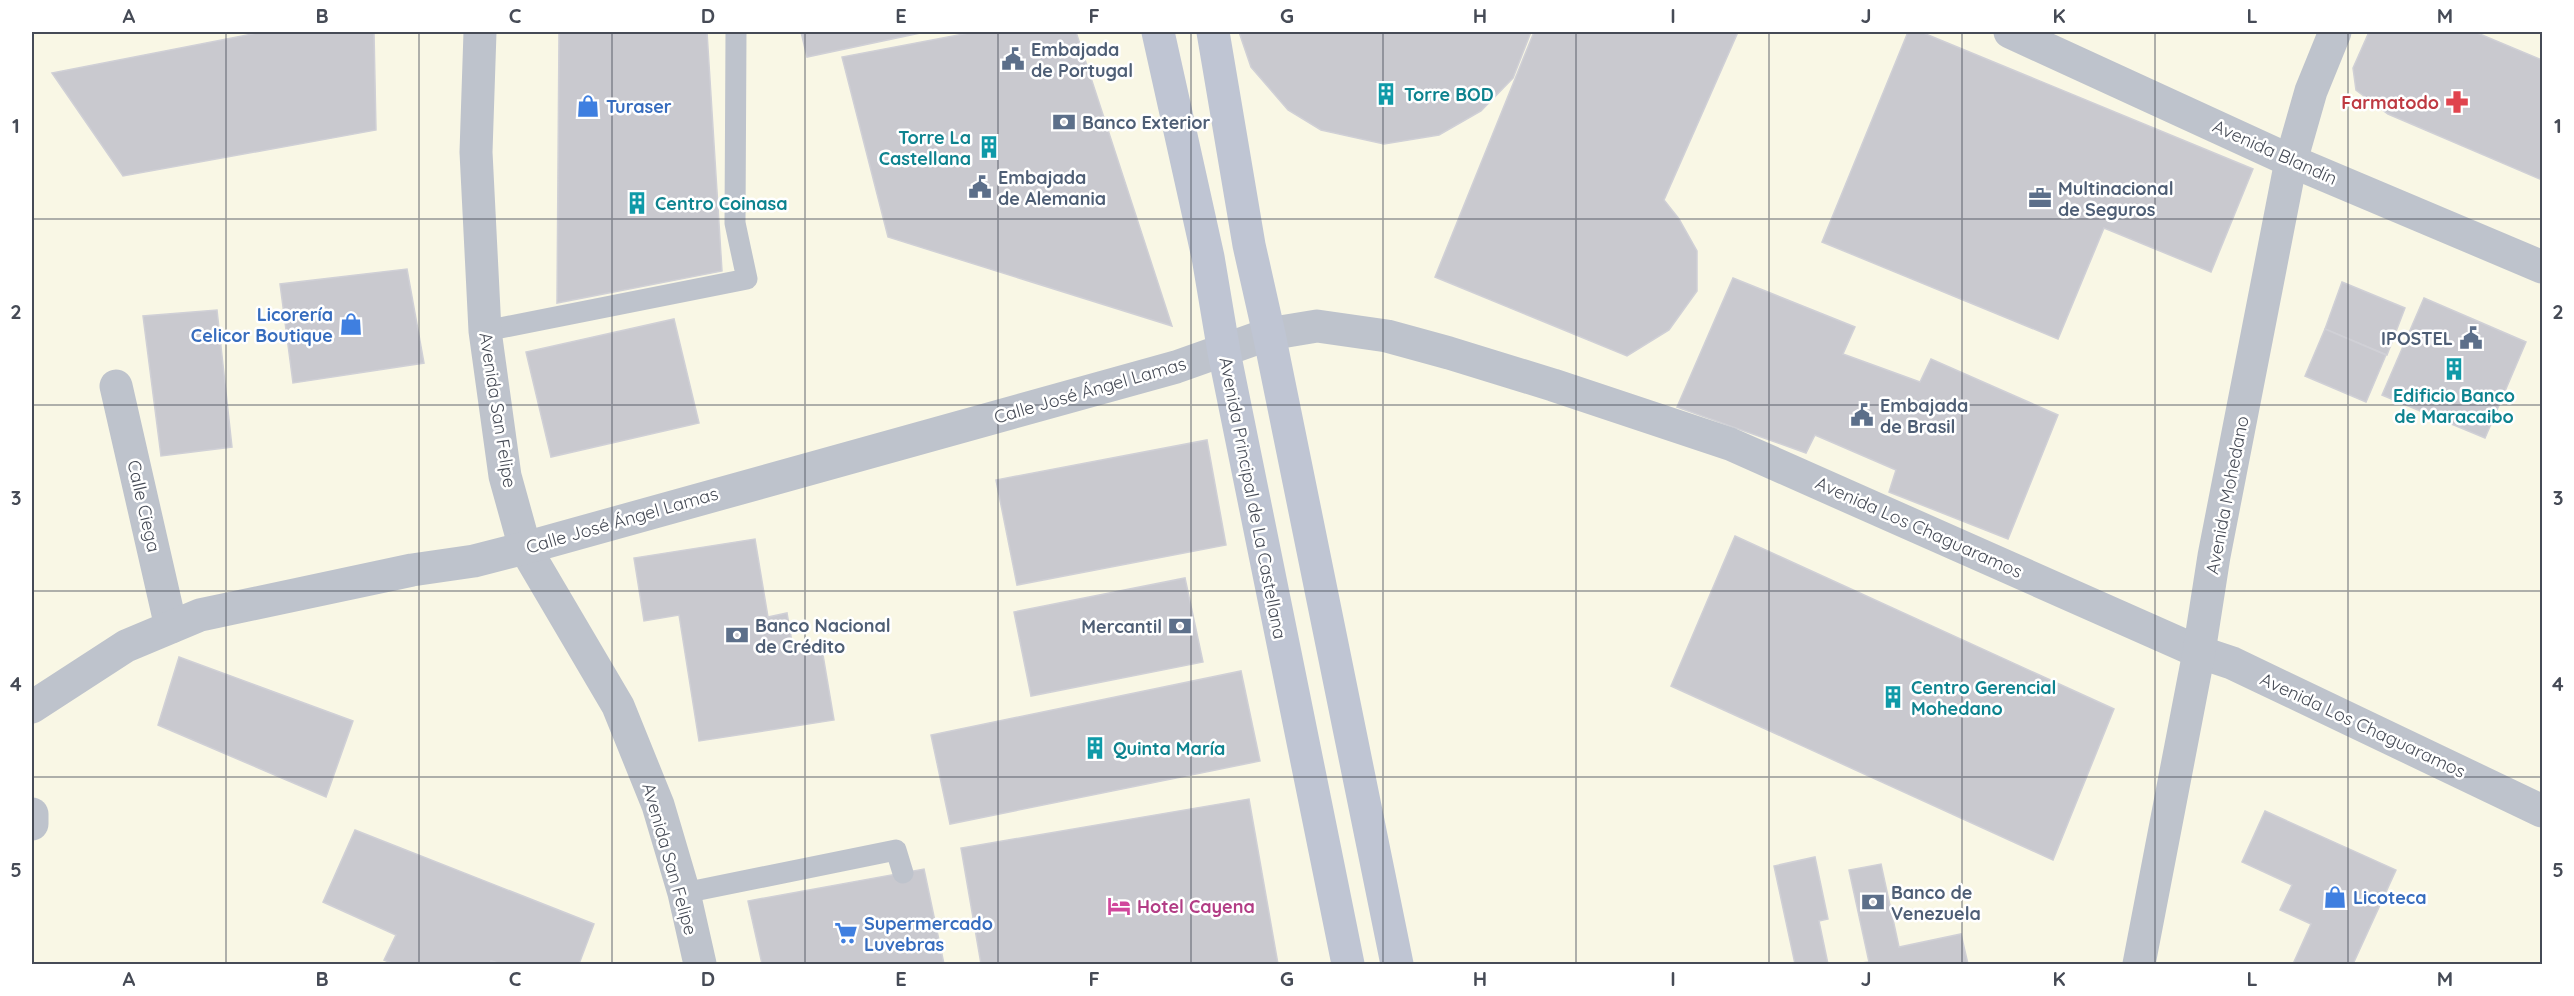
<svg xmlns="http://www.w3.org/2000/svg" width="2574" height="996" font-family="Quicksand,sans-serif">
<rect width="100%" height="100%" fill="#eeeceb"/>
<rect fill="#f9f7e5" x="32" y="32" width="2510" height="932"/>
<g fill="#c9c9cf" stroke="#d0d0d6" stroke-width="1.5">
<polygon points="262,32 374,32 376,130 123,176 52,73"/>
<polygon points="559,32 707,32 722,271 557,303"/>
<polygon points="801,32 925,32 807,57"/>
<polygon points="974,32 1076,32 1172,326 888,237 842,57"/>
<polygon points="1239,32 1531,32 1513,78 1481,111 1439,135 1384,144 1321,130 1288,110 1251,67"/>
<polygon points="1534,32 1738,32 1664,200 1679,219 1697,251 1697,291 1669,330 1627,356 1435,277"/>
<polygon points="1908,32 1921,32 2253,169 2211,272 2104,228 2058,339 1822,242"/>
<polygon points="2369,32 2475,32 2542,60 2542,180 2388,114 2356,90 2353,68"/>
<polygon points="407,269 424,363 293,383 280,284"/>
<polygon points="1733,278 1855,327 1843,354 1920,382 1931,359 2058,415 2008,539 1889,492 1896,470 1815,435 1806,453 1677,407"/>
<polygon points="2342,282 2405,308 2387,355 2325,329"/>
<polygon points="2424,298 2526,342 2485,438 2382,395"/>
<polygon points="217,310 232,447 161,456 143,316"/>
<polygon points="674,319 699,423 551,457 526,352"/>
<polygon points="2325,329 2386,355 2366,402 2305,376"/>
<polygon points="1207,440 1226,545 1017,585 996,480"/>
<polygon points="1735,536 2114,709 2053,860 1671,686"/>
<polygon points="755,539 768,617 787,613 794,654 822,649 834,720 699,741 679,615 644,621 634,558"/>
<polygon points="1185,578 1203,662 1031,696 1014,612"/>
<polygon points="179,657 353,721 326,797 158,725"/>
<polygon points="1241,671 1260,761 950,824 931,735"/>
<polygon points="1249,799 1278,964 981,964 961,848"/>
<polygon points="2265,811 2396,870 2353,964 2293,964 2311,924 2280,910 2292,885 2242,862"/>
<polygon points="355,830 594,924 579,964 502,964 491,961 490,964 394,964 384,960 396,935 323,902"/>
<polygon points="1815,857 1828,919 1819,921 1828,964 1795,964 1774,866"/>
<polygon points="1881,864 1899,947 1961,934 1968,964 1853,964 1869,962 1849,870"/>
<polygon points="924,869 944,964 762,964 748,901"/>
</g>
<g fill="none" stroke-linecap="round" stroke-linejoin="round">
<g stroke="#bec3cc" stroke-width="21">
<polyline points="485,331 747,279 735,223 736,32"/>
<polyline points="684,893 896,850 903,873"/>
</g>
<g stroke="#bec3cc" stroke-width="33">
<polyline points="480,32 476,152 485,331 505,476 525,548 618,706 658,805 684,893 700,964"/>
<polyline points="2010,32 2291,161 2542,267"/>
<polyline points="116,386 171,627"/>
<polyline points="32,707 126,646 200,615 412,570 474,561 525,548 1176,367 1269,334 1317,326 1387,336 1449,353 1553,385 1730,444 2199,652 2232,663 2542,811"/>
<polyline points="32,814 32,824"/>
<polyline points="2139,964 2199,652 2214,556 2291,161 2311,91 2335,32"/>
</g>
<g stroke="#bfc5d3" stroke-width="33">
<polyline points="1158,32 1208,257 1224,352 1348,964"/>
<polyline points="1213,32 1249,245 1269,334 1397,964"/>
</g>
</g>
<path fill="none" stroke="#464b56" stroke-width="1.5" stroke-opacity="0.55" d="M 226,32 L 226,964M 419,32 L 419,964M 612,32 L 612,964M 805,32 L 805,964M 998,32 L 998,964M 1191,32 L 1191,964M 1383,32 L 1383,964M 1576,32 L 1576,964M 1769,32 L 1769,964M 1962,32 L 1962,964M 2155,32 L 2155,964M 2348,32 L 2348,964M 32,219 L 2542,219M 32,405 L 2542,405M 32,591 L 2542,591M 32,777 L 2542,777"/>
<defs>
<g id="civic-bare" transform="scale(1.8)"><path d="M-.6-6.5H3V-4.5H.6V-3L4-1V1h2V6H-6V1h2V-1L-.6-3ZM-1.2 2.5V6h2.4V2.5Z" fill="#5c6f8a" stroke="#fff" stroke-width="2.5" paint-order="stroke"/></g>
<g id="building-bare" transform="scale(1.8)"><path d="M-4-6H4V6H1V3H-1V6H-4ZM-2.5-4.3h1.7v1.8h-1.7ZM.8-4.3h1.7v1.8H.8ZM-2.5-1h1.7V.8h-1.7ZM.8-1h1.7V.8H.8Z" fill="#0f9aa8" stroke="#fff" stroke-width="2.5" paint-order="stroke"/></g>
<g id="pharmacy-bare" transform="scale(1.8)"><path d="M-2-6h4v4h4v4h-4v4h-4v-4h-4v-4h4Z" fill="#e0444e" stroke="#fff" stroke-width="2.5" paint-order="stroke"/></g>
<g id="shop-bare" transform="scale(1.8)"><path d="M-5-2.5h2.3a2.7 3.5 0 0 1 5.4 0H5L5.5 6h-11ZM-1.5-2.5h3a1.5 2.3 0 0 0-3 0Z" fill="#3f7fe0" stroke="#fff" stroke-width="2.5" paint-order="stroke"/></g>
<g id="bank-bare" transform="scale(1.8)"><path d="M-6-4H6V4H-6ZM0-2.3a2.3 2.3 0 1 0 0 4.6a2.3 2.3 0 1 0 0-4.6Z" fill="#5c6f8a" stroke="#fff" stroke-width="2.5" paint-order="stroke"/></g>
<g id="office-bare" transform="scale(1.8)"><path d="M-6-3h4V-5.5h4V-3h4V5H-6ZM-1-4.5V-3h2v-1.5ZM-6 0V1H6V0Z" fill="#5c6f8a" stroke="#fff" stroke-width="2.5" paint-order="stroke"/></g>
<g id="hotel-bare" transform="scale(1.8)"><path d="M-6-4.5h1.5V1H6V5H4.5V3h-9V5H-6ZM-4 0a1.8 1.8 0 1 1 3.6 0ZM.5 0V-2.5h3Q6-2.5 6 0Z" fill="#d1479c" stroke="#fff" stroke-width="2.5" paint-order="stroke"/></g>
<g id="supermarket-bare" transform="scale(1.8)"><path d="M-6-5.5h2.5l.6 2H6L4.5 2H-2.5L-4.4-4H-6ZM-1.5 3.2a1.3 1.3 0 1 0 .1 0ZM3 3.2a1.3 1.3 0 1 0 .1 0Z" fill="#3f7fe0" stroke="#fff" stroke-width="2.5" paint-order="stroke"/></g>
</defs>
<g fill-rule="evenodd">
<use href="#civic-bare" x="1013" y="59"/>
<use href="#building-bare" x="1386" y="94"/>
<use href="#pharmacy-bare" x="2457" y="102"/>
<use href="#shop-bare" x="588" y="106"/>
<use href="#bank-bare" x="1064" y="122"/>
<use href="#building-bare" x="989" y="147"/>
<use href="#civic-bare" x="980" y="187"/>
<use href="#office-bare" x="2040" y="198"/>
<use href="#building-bare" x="637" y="203"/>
<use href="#shop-bare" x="351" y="324"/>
<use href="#civic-bare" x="2471" y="338"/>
<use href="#building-bare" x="2454" y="369"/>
<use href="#civic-bare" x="1862" y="415"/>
<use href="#bank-bare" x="1180" y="626"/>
<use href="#bank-bare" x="737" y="635"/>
<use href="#building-bare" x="1893" y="697"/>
<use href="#building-bare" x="1095" y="748"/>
<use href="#shop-bare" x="2335" y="897"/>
<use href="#bank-bare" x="1873" y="902"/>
<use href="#hotel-bare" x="1119" y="906"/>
<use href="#supermarket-bare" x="846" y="933"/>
</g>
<g text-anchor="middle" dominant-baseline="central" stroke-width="5" stroke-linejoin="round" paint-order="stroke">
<g font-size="18" font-weight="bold" fill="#4e5e75" stroke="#fff" text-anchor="start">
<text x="1031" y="49">Embajada<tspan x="1031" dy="21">de Portugal</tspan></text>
<text x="1082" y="122">Banco Exterior</text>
<text x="998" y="177">Embajada<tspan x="998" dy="21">de Alemania</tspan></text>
<text x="2058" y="188">Multinacional<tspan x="2058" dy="21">de Seguros</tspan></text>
<text x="2453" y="338" text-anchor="end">IPOSTEL</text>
<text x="1880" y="405">Embajada<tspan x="1880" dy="21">de Brasil</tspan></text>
<text x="755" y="625">Banco Nacional<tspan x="755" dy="21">de Crédito</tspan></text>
<text x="1162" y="626" text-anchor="end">Mercantil</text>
<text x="1891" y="892">Banco de<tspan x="1891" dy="21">Venezuela</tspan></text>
</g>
<g font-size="18" font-weight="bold" fill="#0d838f" stroke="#fff" text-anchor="start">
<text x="1404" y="94">Torre BOD</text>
<text x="971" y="137" text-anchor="end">Torre La<tspan x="971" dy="21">Castellana</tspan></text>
<text x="655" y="203">Centro Coinasa</text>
<text x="2454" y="395" text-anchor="middle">Edificio Banco<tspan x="2454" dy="21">de Maracaibo</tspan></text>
<text x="1911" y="687">Centro Gerencial<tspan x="1911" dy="21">Mohedano</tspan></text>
<text x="1113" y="748">Quinta María</text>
</g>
<g font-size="18" font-weight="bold" fill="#be3a42" stroke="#fff" text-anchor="end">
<text x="2439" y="102">Farmatodo</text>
</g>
<g font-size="18" font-weight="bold" fill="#366cbe" stroke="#fff" text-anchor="start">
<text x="606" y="106">Turaser</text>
<text x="333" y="314" text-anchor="end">Licorería<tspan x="333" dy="21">Celicor Boutique</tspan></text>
<text x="2353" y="897">Licoteca</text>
<text x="864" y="923">Supermercado<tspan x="864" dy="21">Luvebras</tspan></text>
</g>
<g font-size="18" fill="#464b56" stroke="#fff">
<text transform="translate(2275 152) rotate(24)">Avenida Blandín</text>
<text transform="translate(1090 390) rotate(-16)">Calle José Ángel Lamas</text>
<text transform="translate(498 410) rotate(81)">Avenida San Felipe</text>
<text transform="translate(2227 495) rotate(-79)">Avenida Mohedano</text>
<text transform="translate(1253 498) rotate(79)">Avenida Principal de La Castellana</text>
<text transform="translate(144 506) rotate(77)">Calle Ciega</text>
<text transform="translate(622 520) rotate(-16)">Calle José Ángel Lamas</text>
<text transform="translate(1919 527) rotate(24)">Avenida Los Chaguaramos</text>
<text transform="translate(2363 725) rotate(25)">Avenida Los Chaguaramos</text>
<text transform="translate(670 859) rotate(74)">Avenida San Felipe</text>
</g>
<g font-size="18" font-weight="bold" fill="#b23c85" stroke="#fff" text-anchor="start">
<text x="1137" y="906">Hotel Cayena</text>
</g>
</g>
<rect width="2574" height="996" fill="none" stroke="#ffffff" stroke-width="66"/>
<rect x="33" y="33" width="2508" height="930" fill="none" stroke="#464b56" stroke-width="2"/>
<g font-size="20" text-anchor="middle" font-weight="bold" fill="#464b56">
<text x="129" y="23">A</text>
<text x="322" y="23">B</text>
<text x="515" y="23">C</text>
<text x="708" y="23">D</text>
<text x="901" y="23">E</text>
<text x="1094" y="23">F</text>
<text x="1287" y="23">G</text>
<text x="1480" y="23">H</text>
<text x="1673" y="23">I</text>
<text x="1866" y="23">J</text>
<text x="2059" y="23">K</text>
<text x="2252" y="23">L</text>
<text x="2445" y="23">M</text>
<text x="16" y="133">1</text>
<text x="2558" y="133">1</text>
<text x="16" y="319">2</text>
<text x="2558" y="319">2</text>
<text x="16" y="505">3</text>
<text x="2558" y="505">3</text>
<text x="16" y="691">4</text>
<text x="2558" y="691">4</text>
<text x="16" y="877">5</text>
<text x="2558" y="877">5</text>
<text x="129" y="986">A</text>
<text x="322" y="986">B</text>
<text x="515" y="986">C</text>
<text x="708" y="986">D</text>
<text x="901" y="986">E</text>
<text x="1094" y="986">F</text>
<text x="1287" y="986">G</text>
<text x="1480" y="986">H</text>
<text x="1673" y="986">I</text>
<text x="1866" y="986">J</text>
<text x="2059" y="986">K</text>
<text x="2252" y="986">L</text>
<text x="2445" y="986">M</text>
</g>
</svg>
